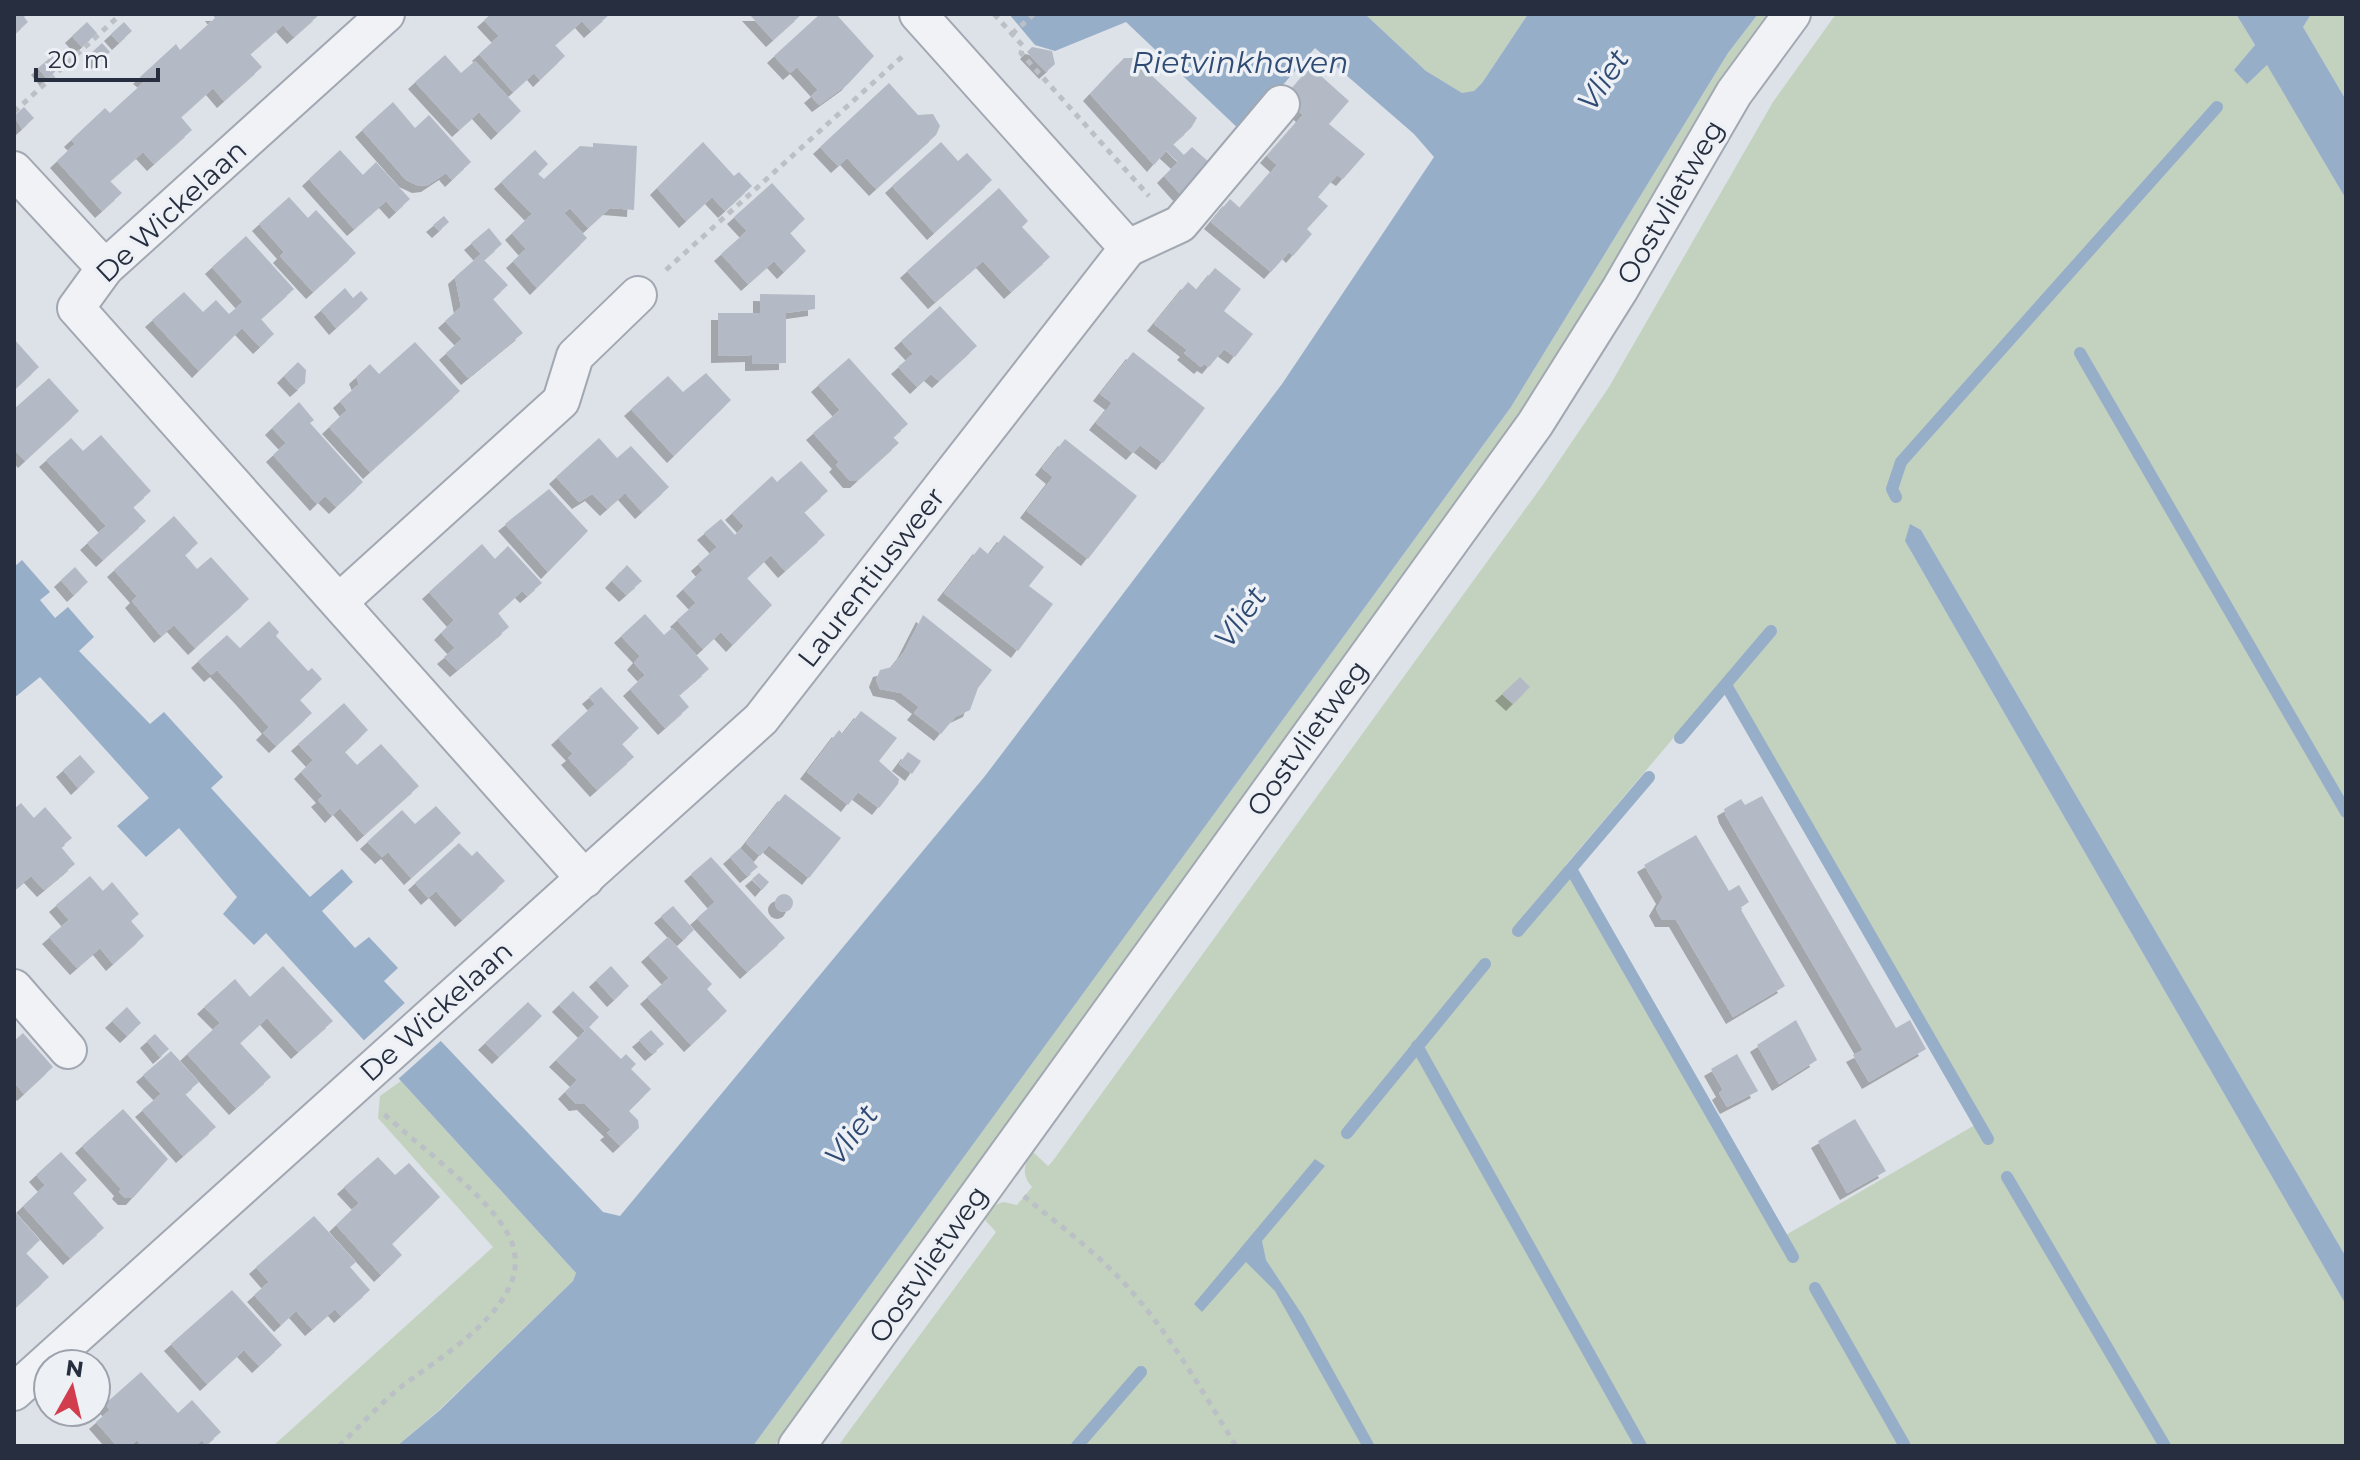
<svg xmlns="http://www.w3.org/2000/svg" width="2360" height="1460" font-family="Montserrat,sans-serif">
<defs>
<filter id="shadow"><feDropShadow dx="-7" dy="7" stdDeviation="0" flood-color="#0004"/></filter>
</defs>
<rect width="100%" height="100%" fill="#dde1e8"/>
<g fill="#c3d2be" fill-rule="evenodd">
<polygon points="1365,14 1528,14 1482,83 1474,91 1462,94 1426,71"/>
<polygon points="1758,14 1771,14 1599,296 1521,414 782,1436 774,1446 753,1446 1511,407 1728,53"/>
<path d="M 1836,14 L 2236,14 L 2255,45 L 2235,70 L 2267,64 L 2346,199 L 2346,1257 L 1921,530 L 1905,541 L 2346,1305 L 2346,1446 L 838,1446 L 996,1232 L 985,1220 L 990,1207 L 1003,1202 L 1017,1205 L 1032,1187 C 1021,1174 1024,1165 1032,1151 L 1048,1166 L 1052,1162 L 1542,486 L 1609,387 L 1773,102 ZM 1720,683 L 1980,1122 L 1779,1239 L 1565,866 Z"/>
<polygon points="2301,14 2346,14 2346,100 2303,27"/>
<polygon points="401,1081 576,1273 573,1281 439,1410 397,1446 273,1446 493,1247 378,1118 380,1096"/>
</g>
<g fill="#97aec9">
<polygon points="1009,14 1365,14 1426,71 1462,93 1474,91 1482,83 1528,14 1758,14 1728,53 1511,407 753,1446 397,1446 440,1410 573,1281 576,1273 266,933 254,945 223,914 237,897 179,828 146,857 117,826 149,798 40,677 14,698 14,567 22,560 50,592 40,600 55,618 68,607 94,637 79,651 150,724 164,712 223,777 211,788 310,897 342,869 353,882 322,911 355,948 369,937 398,968 384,981 603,1212 620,1216 985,776 1282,384 1434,157 1414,134 1315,48 1242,132 1126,22 1055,51 1035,45"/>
<polygon points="2236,14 2311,14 2303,27 2346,100 2346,199 2267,65 2247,84 2234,70 2255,45"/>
<polygon points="1910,524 1921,530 2346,1257 2346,1305 1905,541"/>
<polygon points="1315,1159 1325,1166 1262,1241 1266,1260 1303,1316 1375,1446 1362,1446 1275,1291 1246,1262 1202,1312 1194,1304"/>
</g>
<polygon fill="#dde1e8" points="408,1000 444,1038 396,1081 361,1043"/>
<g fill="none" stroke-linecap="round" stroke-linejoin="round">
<g stroke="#97aec9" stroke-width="12">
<polyline points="2080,353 2346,812"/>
<polyline points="1896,497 1892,489 1901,462 2217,107"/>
<polyline points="1726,685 1988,1139"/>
<polyline points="1680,738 1771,631"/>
<polyline points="1571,869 1793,1257"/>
<polyline points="1518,931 1649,777"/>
<polyline points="1417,1046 1641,1446"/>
<polyline points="1347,1133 1485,964"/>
<polyline points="2007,1177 2165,1446"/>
<polyline points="1815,1288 1905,1446"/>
<polyline points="1077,1446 1141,1372"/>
</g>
</g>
<g fill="#b4bac5" filter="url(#shadow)">
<polygon points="14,14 27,14 24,17 28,22 14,35"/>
<polygon points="212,14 320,14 294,37 283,25 250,54 262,67 224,101 213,88 181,117 192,130 154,164 143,152 110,181 122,193 102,211 57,161 75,144 71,140 105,108 110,113 145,81 140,77 176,44 180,50 215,18"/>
<polygon points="491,14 610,14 591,31 582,21 555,45 565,56 540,80 534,73 513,92 479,54 499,36 484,20"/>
<polygon points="749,14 802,14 773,40"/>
<polygon points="820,14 836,14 874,56 848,84 819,105 811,96 818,90 797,67 790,73 774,56"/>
<polygon points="87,22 97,33 82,47 72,36"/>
<polygon points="124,22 132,31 119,43 111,34"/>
<polygon points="102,43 110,52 98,62 90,54"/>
<polygon points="1032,47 1052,51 1055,64 1046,72 1027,52"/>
<polygon points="445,55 461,73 475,61 521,111 498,133 479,112 459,130 415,82"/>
<polygon points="52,56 61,66 47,79 38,68"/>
<polygon points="1124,58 1138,58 1144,62 1148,72 1197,118 1191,128 1173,144 1184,155 1192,147 1211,164 1182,196 1164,176 1178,162 1166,151 1154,165 1090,94"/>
<polygon points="1311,67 1349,101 1329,124 1365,154 1343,179 1337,175 1318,197 1328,206 1307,229 1312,234 1293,256 1289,252 1271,272 1211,222 1230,199 1240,208 1277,165 1267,156 1303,115 1284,98"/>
<polygon points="889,83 918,115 933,114 940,126 936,135 876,189 847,158 838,166 820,147"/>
<polygon points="393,102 415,128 429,115 471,162 452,180 446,173 428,185 419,186 406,180 362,130"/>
<polygon points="24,107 34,118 22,129 14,116"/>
<polygon points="703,142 734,176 739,172 752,186 725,211 712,197 686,221 657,188"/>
<polygon points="941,142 958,161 967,153 992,180 934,233 892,186"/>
<polygon points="593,143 637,146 634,210 610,208 588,228 570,208 564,213 587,238 537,288 513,261 526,249 512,233 532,214 501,182 535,150 548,164 538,174 544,179 580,146 593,147"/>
<polygon points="340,150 363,175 376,162 410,199 396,212 386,201 354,229 309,179"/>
<polygon points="772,183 805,219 790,233 806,251 784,272 774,261 748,284 721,254 747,231 734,217"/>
<polygon points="999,188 1028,221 1022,227 1050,257 1011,292 983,261 935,302 907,271"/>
<polygon points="289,197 308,218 316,210 356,253 313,292 280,256 284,252 259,224"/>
<polygon points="444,216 449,222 439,231 433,225"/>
<polygon points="489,228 502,244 484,260 508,285 493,299 523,333 468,378 446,353 462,339 445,321 461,307 455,277 481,254 471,243"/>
<polygon points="246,236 294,289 261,319 274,334 260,347 242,328 199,371 152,320 184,292 203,312 216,300 229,314 243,302 212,267"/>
<polygon points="1215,268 1241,289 1224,311 1253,334 1235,357 1224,349 1209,367 1204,364 1201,367 1184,353 1187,350 1154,324 1188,282 1197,290"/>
<polygon points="345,288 353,298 361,291 368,299 336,328 321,310"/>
<polygon points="760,294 815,295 815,309 786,313 786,363 752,364 752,355 718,356 718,313 760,313"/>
<polygon points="940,306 977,346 939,381 931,374 917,387 898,367 913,354 901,341"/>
<polygon points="14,339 39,367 14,390"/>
<polygon points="415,342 460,391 370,472 329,427 347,410 340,401 359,384 356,377 370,364 379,374"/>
<polygon points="1133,352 1205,408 1163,463 1140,445 1133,453 1096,423 1112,403 1100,394"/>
<polygon points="849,358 908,424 893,437 899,443 857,481 850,481 836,465 839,462 813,433 840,410 818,385"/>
<polygon points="298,362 306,370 305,383 297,390 284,376"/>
<polygon points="706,373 731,400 674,456 631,409 668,376 683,392"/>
<polygon points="49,378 79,411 25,461 14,449 14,409"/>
<polygon points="299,402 314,420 310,423 363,482 336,507 325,496 317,504 273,455 286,443 272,428"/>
<polygon points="101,435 151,491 133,507 146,521 103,560 87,543 106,526 46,460 71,438 83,451"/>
<polygon points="599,438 617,458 631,446 669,487 642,512 625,493 607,509 592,494 579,502 556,477"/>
<polygon points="1065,439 1137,496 1088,559 1027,511 1053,477 1042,468"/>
<polygon points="801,461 828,491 804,512 825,535 785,571 771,555 762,564 747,578 772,605 733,645 721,632 703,649 677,620 696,603 683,589 703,570 698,564 717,547 704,533 721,519 735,535 744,526 732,513 772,476 777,482"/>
<polygon points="549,489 588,531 548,572 505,524"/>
<polygon points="174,516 198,543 185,555 197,569 211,557 249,599 195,648 174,625 161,636 132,601 137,596 114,570"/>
<polygon points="1004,535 1044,567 1029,586 1053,604 1018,651 944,593 980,547 989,555"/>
<polygon points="482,544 495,559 508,546 542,583 527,596 522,591 498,613 509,627 457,670 444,657 455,648 441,633 454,620 429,592"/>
<polygon points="627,565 642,581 626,595 612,581"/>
<polygon points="75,567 88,582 74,595 61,580"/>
<polygon points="645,614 664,635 672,628 709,669 679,695 689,707 665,728 630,689 645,675 634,663 640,656 621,636"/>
<polygon points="923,615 992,670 978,688 970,710 955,717 941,734 914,713 919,707 901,693 880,689 876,680 880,670 892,667 904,652"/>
<polygon points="269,621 279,632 276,636 308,671 312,668 322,679 300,700 312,713 276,746 263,733 269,727 243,698 217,670 211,675 198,661 227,635 240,648"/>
<polygon points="1520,677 1530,687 1513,704 1502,694"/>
<polygon points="601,687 639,728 622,744 634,757 597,790 568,758 573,754 558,738 595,704 589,697"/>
<polygon points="344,703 368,730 345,752 357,765 381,744 419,786 364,835 340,808 332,816 318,800 323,796 301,772 313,760 298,744"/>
<polygon points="861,711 897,738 879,761 899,779 898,784 879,808 858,792 848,805 807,772 839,730 843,734"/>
<polygon points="908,752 921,761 912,774 899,764"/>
<polygon points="80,755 95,772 78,788 63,770"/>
<polygon points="785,794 841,838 809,878 769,845 760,856 746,843"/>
<polygon points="1762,796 1896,1028 1910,1020 1926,1049 1869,1082 1853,1055 1863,1050 1726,816 1724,809 1741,799 1745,805"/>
<polygon points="21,803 34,818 45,807 72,838 61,847 75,864 44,890 31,876 14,890 14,809"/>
<polygon points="436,806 461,833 411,878 388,852 382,857 367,842 402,810 415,824"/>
<polygon points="1696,835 1729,891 1739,885 1749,902 1740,908 1785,986 1733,1017 1676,920 1662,920 1656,909 1663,897 1644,865"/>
<polygon points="459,843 472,856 477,851 505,881 462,920 436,891 428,898 415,883"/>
<polygon points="740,848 758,867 747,876 730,857"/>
<polygon points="711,857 785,938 747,972 697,918 715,902 691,874"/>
<polygon points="759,873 769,882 762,890 752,879"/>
<polygon points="90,876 103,891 112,882 139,914 131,921 144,936 113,964 100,948 77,968 49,937 69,920 56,905"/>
<circle cx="784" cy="903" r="9"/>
<polygon points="673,906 694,930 683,940 661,916"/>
<polygon points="668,937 712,984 707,989 727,1011 691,1045 647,997 669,978 648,955"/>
<polygon points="283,966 333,1021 298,1052 267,1018 240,1043 271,1077 236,1108 187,1054 220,1023 204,1007 235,979 250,997"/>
<polygon points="611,966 629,986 614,1000 596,980"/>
<polygon points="573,991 599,1017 589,1027 621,1059 626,1054 636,1064 631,1069 651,1089 629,1111 638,1120 639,1128 620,1146 607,1133 611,1130 584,1103 576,1104 565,1092 577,1080 556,1060 585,1031 559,1005"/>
<polygon points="528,1002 542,1016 499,1057 485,1043"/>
<polygon points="127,1007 141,1023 127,1036 112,1021"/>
<polygon points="1796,1020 1817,1060 1779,1084 1757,1045"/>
<polygon points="651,1030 664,1044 652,1054 639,1040"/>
<polygon points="23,1033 53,1067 24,1094 14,1082 14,1041"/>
<polygon points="155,1034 169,1049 160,1057 147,1041"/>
<polygon points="171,1051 199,1082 185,1094 216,1127 183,1156 142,1110 161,1094 143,1075"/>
<polygon points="1737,1054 1758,1091 1727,1107 1719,1093 1723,1090 1711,1069"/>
<polygon points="123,1109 168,1159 133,1198 125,1198 119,1192 121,1189 82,1146"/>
<polygon points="1855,1119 1886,1171 1847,1193 1818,1141"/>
<polygon points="61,1152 87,1180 73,1193 104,1228 70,1258 23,1206 45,1185 36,1175"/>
<polygon points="378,1157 395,1175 409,1163 440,1197 392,1244 402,1255 381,1275 336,1225 359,1203 344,1187"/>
<polygon points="14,1211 40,1240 26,1253 49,1277 14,1309"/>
<polygon points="314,1216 356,1262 350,1267 370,1290 341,1316 335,1309 312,1329 296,1311 281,1325 254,1295 269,1282 256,1267"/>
<polygon points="232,1290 282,1345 259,1366 244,1350 207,1384 171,1344"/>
<polygon points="141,1372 178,1413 192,1400 221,1432 206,1445 202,1440 196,1446 142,1446 137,1440 130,1446 117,1446 96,1422 110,1410 105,1404"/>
</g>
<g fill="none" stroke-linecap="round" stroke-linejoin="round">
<g stroke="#a2a8b2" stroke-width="40">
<g id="street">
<polyline points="386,14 105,268 76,308 585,879"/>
<polyline points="14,170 105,268"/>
<polyline points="1128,248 1180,224 1281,104"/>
<polyline points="339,602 561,401 575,356 638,295"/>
<polyline points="14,988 68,1050"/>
<polyline points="14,1392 761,719 1128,248 918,14"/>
<polyline points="797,1446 1535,424 1620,289 1734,93 1792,14"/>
</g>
</g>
<g stroke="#bbbfc6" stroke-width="5" stroke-dasharray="6 6" stroke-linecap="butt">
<polyline points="994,14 1023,46 1021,53 1149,196"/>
<polyline points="1012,34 1034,14"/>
<polyline points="14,112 121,14"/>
<polyline points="666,270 905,54"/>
<path d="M 1024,1196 C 1050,1218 1079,1239 1104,1263 C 1159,1314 1197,1383 1236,1446"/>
<path d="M 339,1446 C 358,1428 376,1408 396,1391 C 436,1358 542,1302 509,1236 C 487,1194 418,1146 383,1113"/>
</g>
<use href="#street" stroke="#f0f2f6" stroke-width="36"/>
</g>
<g text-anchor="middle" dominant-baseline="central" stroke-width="7" stroke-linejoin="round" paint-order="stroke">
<g font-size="28" fill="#262e3f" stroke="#edf0f5">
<text transform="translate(1670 202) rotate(-60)">Oostvlietweg</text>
<text transform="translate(171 211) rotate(-43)">De Wickelaan</text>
<text transform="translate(871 577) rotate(-52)">Laurentiusweer</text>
<text transform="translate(1307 738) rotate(-54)">Oostvlietweg</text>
<text transform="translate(436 1011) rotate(-42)">De Wickelaan</text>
<text transform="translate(928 1264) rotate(-55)">Oostvlietweg</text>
</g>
<g font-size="30" font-style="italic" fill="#2f4b74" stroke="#edf0f5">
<text x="1240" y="62">Rietvinkhaven</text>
<text transform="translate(1603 80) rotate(-56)">Vliet</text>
<text transform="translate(1240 617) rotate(-55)">Vliet</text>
<text transform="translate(851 1135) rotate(-53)">Vliet</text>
</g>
</g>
<rect width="2360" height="1460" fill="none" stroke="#262e3f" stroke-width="32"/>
<g transform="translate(72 1388) rotate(8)"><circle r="38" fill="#edf0f5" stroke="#9da2ac" stroke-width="2"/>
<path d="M0-6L14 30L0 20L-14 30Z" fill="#d23d4e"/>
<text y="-12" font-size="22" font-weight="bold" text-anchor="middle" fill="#262e3f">N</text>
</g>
<path d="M36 68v12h122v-12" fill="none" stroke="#262e3f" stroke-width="4"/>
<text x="48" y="68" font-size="24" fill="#262e3f" stroke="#edf0f5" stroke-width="6" paint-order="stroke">20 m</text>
</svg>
